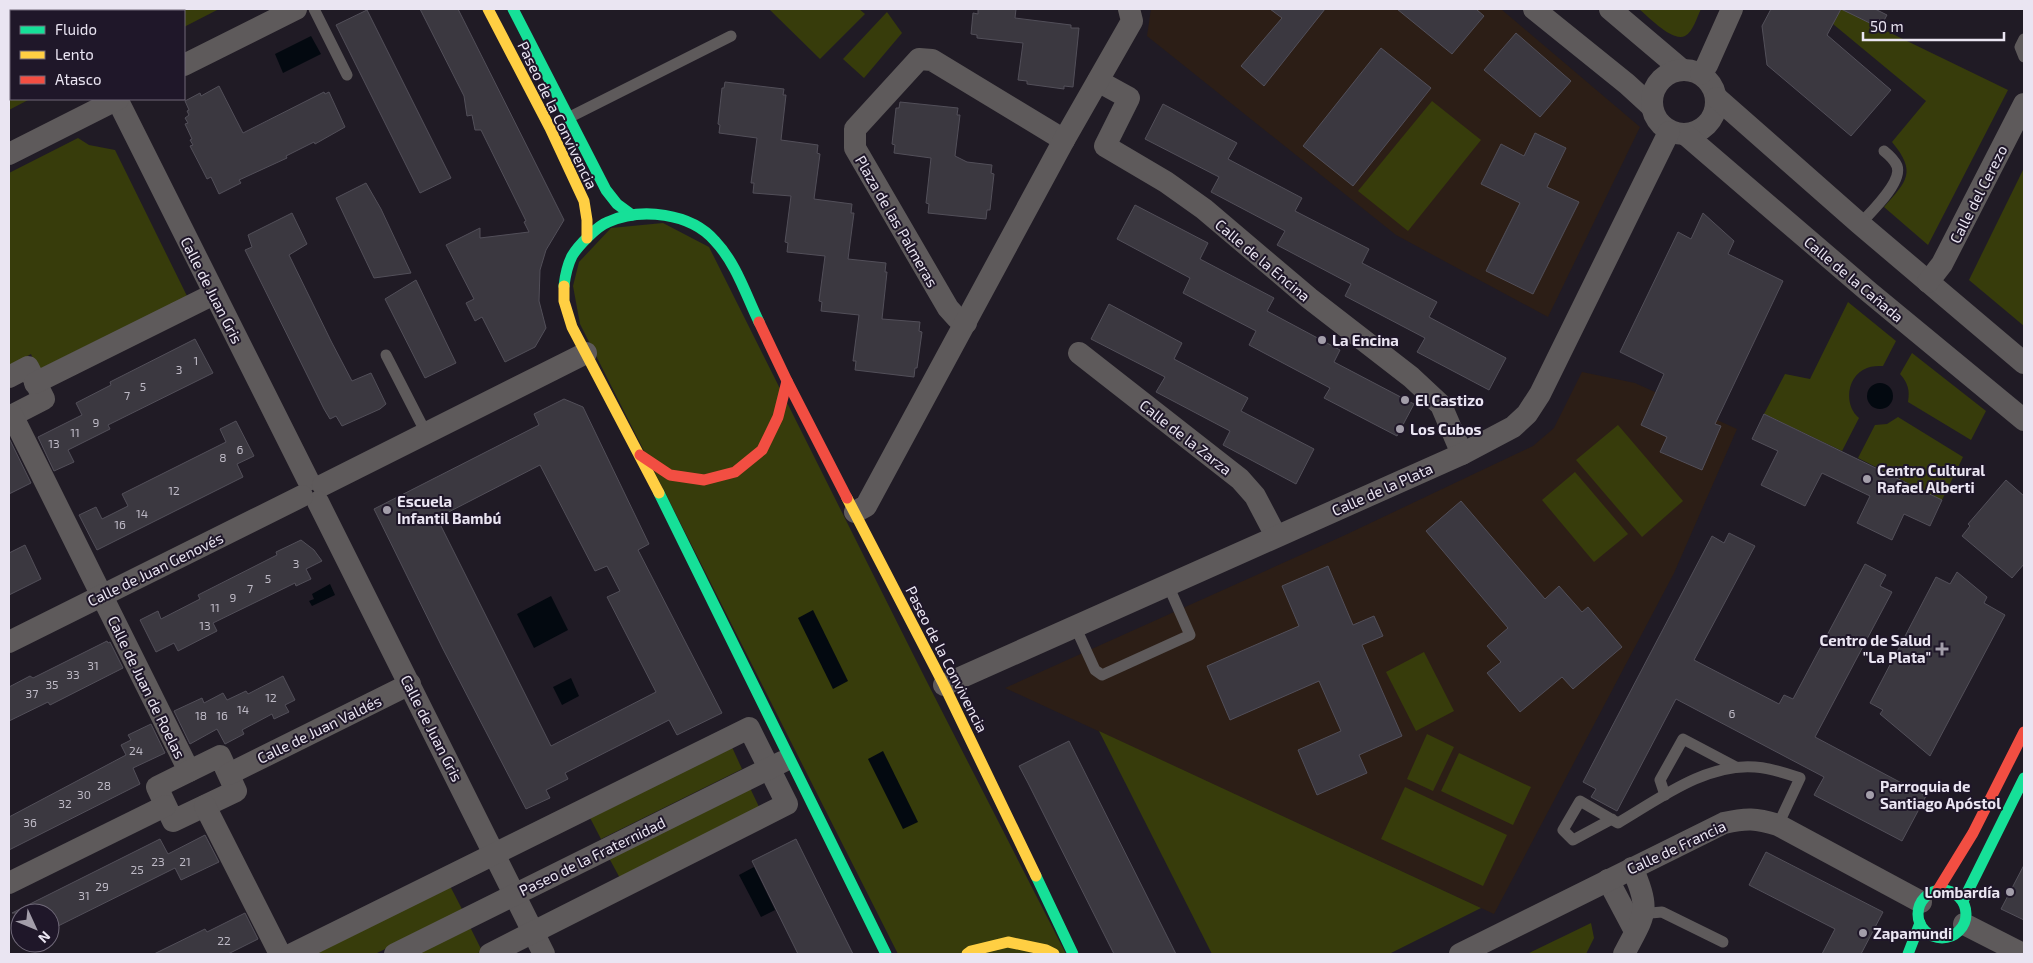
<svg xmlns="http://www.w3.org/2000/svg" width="2033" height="963" font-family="'Exo 2',sans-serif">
<rect width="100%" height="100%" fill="#201b25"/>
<g fill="#2c1e16">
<polygon points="1151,9 1501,9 1640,127 1548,317 1396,235 1147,36"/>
<polygon points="1582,372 1635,383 1737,429 1674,573 1494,914 1005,688 1343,536 1533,446 1554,428"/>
</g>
<g fill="#373c0b">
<polygon points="9,9 63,9 60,11 11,11 11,99 30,99 9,110"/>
<polygon points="76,9 219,9 184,27 184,11 73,11"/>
<polygon points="769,9 859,9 865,14 820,59"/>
<path d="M 1639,9 L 1701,9 C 1697,17 1693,32 1685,36 C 1672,42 1649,17 1639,9 Z"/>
<path d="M 1841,9 L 2008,90 L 1928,245 L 1884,207 C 1907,181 1917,172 1892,142 L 1926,101 L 1833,24 Z"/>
<polygon points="887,12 902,33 864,78 843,59"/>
<polygon points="1432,101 1481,140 1408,231 1358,191"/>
<polygon points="78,138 89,145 115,150 187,296 38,370 31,354 9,366 9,173"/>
<polygon points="2024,168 2024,326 1969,280"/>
<polygon points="663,223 709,247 925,678 1066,954 898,954 580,324 573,286 579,262 611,228"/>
<path d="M 1848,302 L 1896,341 L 1883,366 C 1878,366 1872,366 1867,368 C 1847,375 1843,405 1859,418 L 1842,451 L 1764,414 L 1785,374 L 1810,379 Z"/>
<path d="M 1912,353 L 1986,411 L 1971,440 L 1908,402 C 1910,390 1908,383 1900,374 Z"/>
<polygon points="1898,417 1963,457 1942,500 1858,458 1875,425 1887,424"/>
<polygon points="1618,425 1683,501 1642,537 1576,460"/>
<polygon points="1575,472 1628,534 1594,562 1542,500"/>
<polygon points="1424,652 1454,711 1416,731 1386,672"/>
<polygon points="1099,731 1481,908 1389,954 1212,954"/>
<polygon points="1427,734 1454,747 1433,791 1407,779"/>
<polygon points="731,745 742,769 601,839 588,814"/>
<polygon points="1459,753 1531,787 1513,825 1441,791"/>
<polygon points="1405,787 1507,835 1483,886 1381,839"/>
<polygon points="750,788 761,811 621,880 609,858"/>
<polygon points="449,884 463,911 375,954 305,954"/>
<polygon points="1591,923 1594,938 1586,954 1527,954"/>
<polygon points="469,925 482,951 476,954 411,954"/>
</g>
<g fill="#030910">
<polygon points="311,36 321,54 283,73 275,54"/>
<circle cx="1880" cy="396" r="13"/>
<polygon points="330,584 335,595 312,606 309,601 314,599 312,594"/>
<polygon points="551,596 568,630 534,648 517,614"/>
<polygon points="813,610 848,681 833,689 798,618"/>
<polygon points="571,678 579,696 562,705 553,687"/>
<polygon points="883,751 918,822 903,829 868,759"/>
<polygon points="754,867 775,910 761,917 739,875"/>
</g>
<g fill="#3b3840" stroke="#524f59" fill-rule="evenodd">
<polygon points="420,9 458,9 564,220 546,250 540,270 539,301 546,328 535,347 505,362 482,317 475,321 466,303 474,299 446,245 480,228 480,238 529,232 524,222 526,221 481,130 475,130 472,115 467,116 464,96"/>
<polygon points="978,9 1016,9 1015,18 1071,25 1071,28 1079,28 1073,87 1064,86 1064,89 1027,84 1027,81 1018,80 1023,43 977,38 977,35 971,34 973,13 978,14"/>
<polygon points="1270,9 1325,9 1264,86 1241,66 1282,18"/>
<polygon points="1397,9 1476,9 1484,16 1452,54"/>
<polygon points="1771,9 1841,9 1827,35 1891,90 1851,136 1767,65 1762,26"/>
<polygon points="1841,9 1875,9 1887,15 1880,28"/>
<polygon points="367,10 451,178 420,193 336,25"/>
<polygon points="1516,33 1571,81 1540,117 1484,70"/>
<polygon points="1381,48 1431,88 1353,186 1303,146"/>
<polygon points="725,82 784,89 783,95 786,95 781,140 818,145 817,153 820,154 814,199 852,204 851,213 854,213 848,259 886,263 885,272 887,272 882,319 920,322 919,331 922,332 917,368 915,368 914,377 855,370 856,361 853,361 859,315 821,311 822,302 819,301 825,256 787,252 788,243 785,242 791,196 753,193 754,183 751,183 757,138 719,133 720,125 718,124 722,88 724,88"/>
<polygon points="219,86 243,133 324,92 325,94 329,92 345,127 315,144 314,142 286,156 287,158 239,180 241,183 219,194 211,177 207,179 203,171 190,146 193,145 190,140 192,139 185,124 188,123 185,118 189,115 187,111 189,110 185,101 200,93 201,96"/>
<polygon points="900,102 958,108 957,115 960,115 955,156 967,162 992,165 991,173 994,174 990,210 987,210 986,219 928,213 929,204 926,203 931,158 894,153 895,145 892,144 896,108 899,108"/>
<polygon points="1163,104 1237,143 1228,159 1302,198 1295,211 1369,249 1362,263 1437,302 1429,317 1506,358 1489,390 1417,352 1425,338 1345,296 1351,284 1277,245 1285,231 1211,192 1219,177 1145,139"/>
<polygon points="1535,133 1566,148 1547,187 1579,202 1533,294 1486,271 1520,203 1481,184 1501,144 1524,156"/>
<polygon points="366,183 381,209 411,273 374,278 336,198"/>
<polygon points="1135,205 1208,243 1200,259 1274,298 1267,311 1340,350 1334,362 1414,404 1397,436 1324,398 1330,388 1249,345 1256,331 1183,293 1190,278 1117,239"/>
<polygon points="292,213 307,244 289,255 331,341 352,381 371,373 386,404 380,409 342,426 336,416 330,419 324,409 245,250 252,247 248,235"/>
<polygon points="1703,213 1734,241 1728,254 1783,281 1715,424 1721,426 1702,470 1660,452 1667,437 1641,425 1664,374 1620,352 1678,232 1691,239"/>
<polygon points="416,280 456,363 425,378 385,299"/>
<polygon points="1109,304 1182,343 1174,359 1248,398 1241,411 1314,449 1296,484 1223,445 1230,431 1156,392 1165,377 1091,339"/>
<polygon points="195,339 213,373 108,425 110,429 68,450 74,462 54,471 38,437 82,415 76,403 111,385 110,382"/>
<path d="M 564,399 L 583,407 L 649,544 L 638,550 L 722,713 L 677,735 L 669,720 L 565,773 L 568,779 L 546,790 L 550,798 L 526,809 L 443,649 L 374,509 L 539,425 L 534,414 ZM 540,465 L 595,571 L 607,566 L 620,591 L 607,597 L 656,692 L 551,746 L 437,518 Z"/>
<polygon points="1764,414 1942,500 1930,526 1904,514 1892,540 1857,523 1870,496 1822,473 1805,506 1761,485 1778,451 1752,439"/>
<polygon points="236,421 254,456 237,464 243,477 97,550 79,515 96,507 102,519 128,506 122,494 226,442 220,429"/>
<polygon points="9,438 31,483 9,494"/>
<polygon points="2006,480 2024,496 2024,564 2012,578 1962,536 1970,526 1968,524"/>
<polygon points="1461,501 1545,599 1559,586 1582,612 1588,607 1622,647 1573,689 1562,677 1520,712 1487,673 1501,662 1487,646 1508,628 1426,531"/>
<polygon points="1729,533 1755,546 1694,660 1779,704 1784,695 1793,699 1865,564 1886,575 1880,586 1892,592 1815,737 1926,796 1902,841 1814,795 1824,777 1676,699 1617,811 1591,797 1596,789 1583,782 1650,654 1712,536 1724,543"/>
<polygon points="301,540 314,550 322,561 306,569 311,579 296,586 295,583 213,623 217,631 178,651 174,643 156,652 140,620 158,611 161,619 200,599 198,595 277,555 276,552"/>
<polygon points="25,545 41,579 9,595 9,553"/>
<polygon points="1328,566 1353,625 1374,616 1383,636 1362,645 1402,736 1359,755 1367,773 1317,795 1298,750 1341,731 1319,681 1230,720 1207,666 1299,626 1282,586"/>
<polygon points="1957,572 1987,597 1984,603 2005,615 1930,756 1880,714 1883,710 1870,703 1936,577 1950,584"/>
<polygon points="107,641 108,643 110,642 123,668 50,705 48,702 9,721 9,687 30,676 33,678"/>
<polygon points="283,676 295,700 285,705 289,712 274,719 272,714 242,730 244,734 225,744 217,729 190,744 174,711 202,698 204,703 223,693 227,700 246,691 248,694"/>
<polygon points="151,724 165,753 133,768 140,784 9,850 9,817 126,755 121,745 131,740 128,735"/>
<polygon points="1069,741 1176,954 1114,954 1028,783 1019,766"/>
<polygon points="205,835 219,862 181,880 175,868 50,930 50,913 12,913 160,839 168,854"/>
<polygon points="796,839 845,938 853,954 798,954 752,861"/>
<polygon points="1766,852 1883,912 1861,954 1822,954 1835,929 1749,885"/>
<polygon points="2024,865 2024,920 2001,909"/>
<polygon points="245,913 258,939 228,954 154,954 205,929 207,932"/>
</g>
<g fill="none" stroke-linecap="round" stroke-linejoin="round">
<g stroke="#5e5a5b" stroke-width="11">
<polyline points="314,9 347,75"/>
<polyline points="9,13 11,15"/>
<polyline points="9,29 11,26"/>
<polyline points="2024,39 2020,47 2024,57"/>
<polyline points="568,118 731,36"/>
<path d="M 1860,224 C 1871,212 1903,182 1897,166 C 1894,159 1889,155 1884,151"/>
<polyline points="386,355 426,433"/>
<polyline points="1075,626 1095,670 1102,675 1190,635 1168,585"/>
<polyline points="1665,795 1660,780 1683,739 1736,767"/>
<path d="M 1612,819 L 1573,840 L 1563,830 L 1580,801 L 1618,823 C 1659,799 1706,763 1755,767 C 1771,768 1785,773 1800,778 L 1778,825"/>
<polyline points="1639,914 1662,912 1723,942"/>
</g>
<g stroke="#5e5a5b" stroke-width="22">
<polyline points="1534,9 1627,84 1651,106"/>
<polyline points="1610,9 1682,70"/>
<polyline points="184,65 296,9"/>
<circle cx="1684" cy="102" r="32"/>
<polyline points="1701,74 1707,65 1732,9"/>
<polyline points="1098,81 1129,98 1105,146 1166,182 1204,209 1309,298 1411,377 1441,405 1462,454"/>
<polyline points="1717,98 1860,224 2024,363"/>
<polyline points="117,99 308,480"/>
<polyline points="1686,135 1869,292 2024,420"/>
<polyline points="9,154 118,99"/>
<polyline points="1928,282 1942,264 2024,104"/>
<polyline points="966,323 957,318 948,308 855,148 855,129 919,59 932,60 1064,140"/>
<polyline points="1079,353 1240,479 1255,496 1276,536"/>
<polyline points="9,377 28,367 44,399 9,417"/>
<polyline points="35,383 214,294"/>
<polyline points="12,415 189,771"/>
<polyline points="323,485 586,353"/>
<polyline points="318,502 544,954"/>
<polyline points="855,512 866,506 1064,140 1132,21 1129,9"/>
<polyline points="9,642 302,496"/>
<polyline points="944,685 1462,454 1513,427 1527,414 1540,394 1669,132"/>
<polygon points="220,756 236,791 173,821 157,787"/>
<polyline points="229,774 410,684"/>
<polyline points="205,806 280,954"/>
<polyline points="1608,880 1635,931"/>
<polyline points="9,883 165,806"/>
<polyline points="1964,924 2023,954"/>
<polyline points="292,954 749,728 787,804 490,954"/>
<polyline points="395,954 782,762"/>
<path d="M 1460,954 L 1724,823 C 1746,818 1756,818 1778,825 L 1921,902"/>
<path d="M 1624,954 C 1644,915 1652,911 1632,868"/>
</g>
<g stroke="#16e098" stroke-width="11">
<polyline points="513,9 606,190 617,204 632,215"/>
<path d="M 564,286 C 565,277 568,264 572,256 C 578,246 597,226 608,222 C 641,207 691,213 715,241 C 736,263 746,295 759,322"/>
<polyline points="659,493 886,954"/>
<polyline points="1036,876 1073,954"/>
<circle cx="1942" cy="914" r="24"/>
<polyline points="1963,901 2024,778"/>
<polyline points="1908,954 1920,923"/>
</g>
<g stroke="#ffcf43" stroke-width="11">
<polyline points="488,9 550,128 584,201 587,220 587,238"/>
<polyline points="564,286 564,301 572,327 659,493"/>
<polyline points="847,498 944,685 1036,876"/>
<polyline points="967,954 971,951 1008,942 1046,950 1054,954"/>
</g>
<g stroke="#f24e42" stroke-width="11">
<polyline points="759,322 787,381 847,498"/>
<polyline points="640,455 670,475 704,480 735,472 762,450 778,417 787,381"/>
<polyline points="1938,890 1973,833 2024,732"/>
</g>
</g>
<g fill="#a39eaa" stroke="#1f1729" stroke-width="2">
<circle cx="1322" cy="340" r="5"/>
<circle cx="1405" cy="400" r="5"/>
<circle cx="1400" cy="429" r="5"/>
<circle cx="1867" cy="479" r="5"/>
<circle cx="387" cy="510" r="5"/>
<path d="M1939.5 641.5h5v5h5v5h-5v5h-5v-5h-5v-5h5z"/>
<circle cx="1870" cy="795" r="5"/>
<circle cx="2010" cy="892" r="5"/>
<circle cx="1863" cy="933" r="5"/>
</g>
<g text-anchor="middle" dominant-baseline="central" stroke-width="4" stroke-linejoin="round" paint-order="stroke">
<g font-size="12" fill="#bebac6">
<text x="196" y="360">1</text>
<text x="179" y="369">3</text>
<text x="143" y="386">5</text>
<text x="127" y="395">7</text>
<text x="96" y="422">9</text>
<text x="75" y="432">11</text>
<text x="54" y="443">13</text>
<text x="240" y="449">6</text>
<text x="223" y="457">8</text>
<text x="174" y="490">12</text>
<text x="142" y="513">14</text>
<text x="120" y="524">16</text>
<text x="296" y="563">3</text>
<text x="268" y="578">5</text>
<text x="250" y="588">7</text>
<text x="233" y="597">9</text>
<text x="215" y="607">11</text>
<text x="205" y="625">13</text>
<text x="93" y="665">31</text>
<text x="73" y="674">33</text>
<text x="52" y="684">35</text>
<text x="32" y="693">37</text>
<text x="271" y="697">12</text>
<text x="243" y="709">14</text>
<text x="1732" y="713">6</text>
<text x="201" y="715">18</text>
<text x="222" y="715">16</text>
<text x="136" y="750">24</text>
<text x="104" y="785">28</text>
<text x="84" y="794">30</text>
<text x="65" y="803">32</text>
<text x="30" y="822">36</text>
<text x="158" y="861">23</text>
<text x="185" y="861">21</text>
<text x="137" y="869">25</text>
<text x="102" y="886">29</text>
<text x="84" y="895">31</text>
<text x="224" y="940">22</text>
</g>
<g font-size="15" fill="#eae5f2" stroke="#1f1729">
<text transform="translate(558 115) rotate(64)">Paseo de la Convivencia</text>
<text transform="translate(1978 194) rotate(-63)">Calle del Cerezo</text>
<text transform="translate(897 221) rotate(60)">Plaza de las Palmeras</text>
<text transform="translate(1263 260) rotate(40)">Calle de la Encina</text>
<text transform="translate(1854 279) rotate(40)">Calle de la Cañada</text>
<text transform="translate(212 290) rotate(63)">Calle de Juan Gris</text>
<text transform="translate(1186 437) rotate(38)">Calle de la Zarza</text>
<text transform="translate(1382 489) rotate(-24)">Calle de la Plata</text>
<text transform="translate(155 569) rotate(-26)">Calle de Juan Genovés</text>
<text transform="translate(947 659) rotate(63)">Paseo de la Convivencia</text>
<text transform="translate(147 687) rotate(64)">Calle de Juan de Roelas</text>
<text transform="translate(432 728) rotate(63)">Calle de Juan Gris</text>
<text transform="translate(319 729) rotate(-26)">Calle de Juan Valdés</text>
<text transform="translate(1676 847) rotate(-25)">Calle de Francia</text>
<text transform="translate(592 856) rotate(-26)">Paseo de la Fraternidad</text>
</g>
<g font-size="15" font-weight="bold" fill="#eae5f2" stroke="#1f1729" text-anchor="start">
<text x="1332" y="340">La Encina</text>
<text x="1415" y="400">El Castizo</text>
<text x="1410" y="429">Los Cubos</text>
<text x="1877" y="470">Centro Cultural<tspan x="1877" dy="17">Rafael Alberti</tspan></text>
<text x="397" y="501">Escuela<tspan x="397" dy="17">Infantil Bambú</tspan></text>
<text x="1931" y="640" text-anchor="end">Centro de Salud<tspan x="1931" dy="17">"La Plata"</tspan></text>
<text x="1880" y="786">Parroquia de<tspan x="1880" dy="17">Santiago Apóstol</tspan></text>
<text x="2000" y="892" text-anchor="end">Lombardía</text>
<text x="1873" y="933">Zapamundi</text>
</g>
</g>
<rect width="2033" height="963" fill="none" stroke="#eae5f2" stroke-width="20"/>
<rect x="10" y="10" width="175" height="90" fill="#1f1729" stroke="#706979"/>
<rect x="20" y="26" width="25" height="8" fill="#16e098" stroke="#706979"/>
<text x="55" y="35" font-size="15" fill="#eae5f2">Fluido</text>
<rect x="20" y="51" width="25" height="8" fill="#ffcf43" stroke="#706979"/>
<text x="55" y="60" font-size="15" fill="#eae5f2">Lento</text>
<rect x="20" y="76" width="25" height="8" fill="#f24e42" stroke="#706979"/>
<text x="55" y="85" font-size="15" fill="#eae5f2">Atasco</text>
<g transform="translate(35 928) rotate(134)"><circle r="24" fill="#1f1729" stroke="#706979"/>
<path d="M0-4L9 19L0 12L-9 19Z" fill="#a39eaa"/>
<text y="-8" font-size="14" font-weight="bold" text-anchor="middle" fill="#eae5f2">N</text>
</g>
<path d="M1863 32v8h141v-8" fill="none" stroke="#eae5f2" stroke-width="2.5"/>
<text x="1870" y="32" font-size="15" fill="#eae5f2" stroke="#1f1729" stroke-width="4" paint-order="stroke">50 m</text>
</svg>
